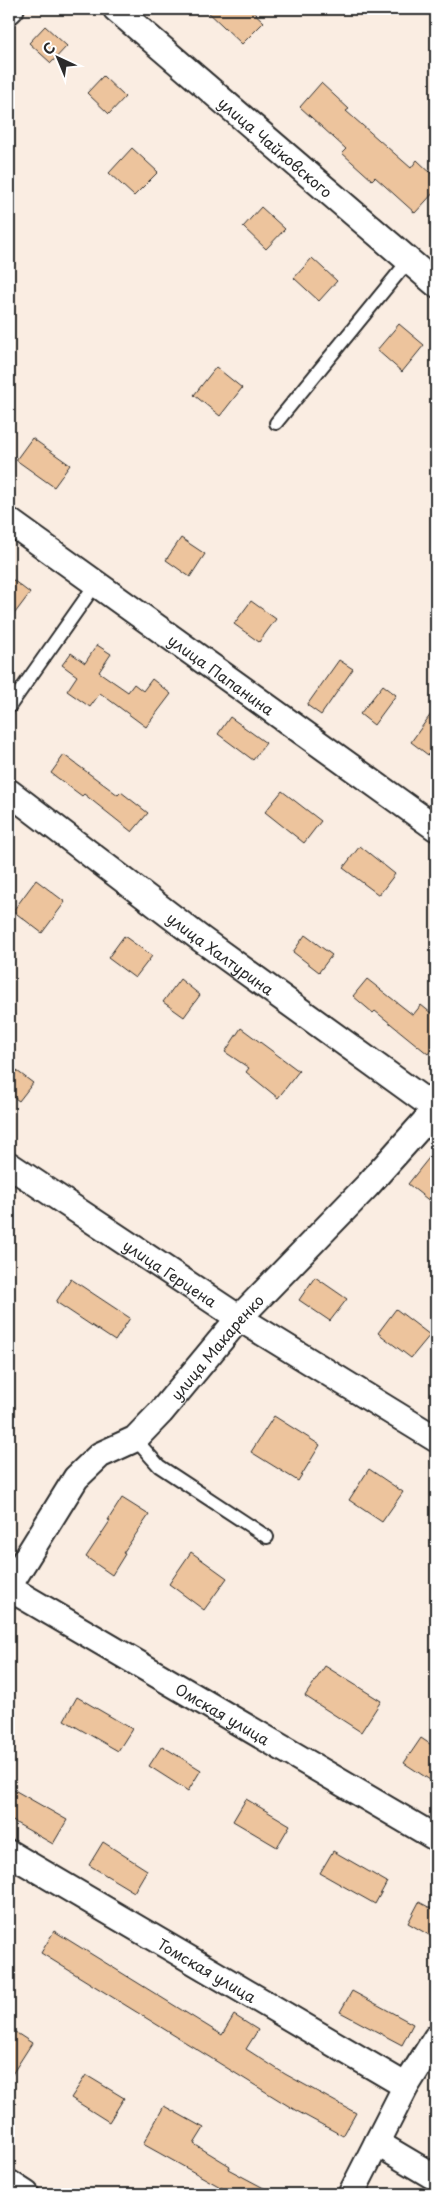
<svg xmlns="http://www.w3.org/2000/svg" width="445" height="2203" font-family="'Playpen Sans',sans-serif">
<rect width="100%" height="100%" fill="#faede2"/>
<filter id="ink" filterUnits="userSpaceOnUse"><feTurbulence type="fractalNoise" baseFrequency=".02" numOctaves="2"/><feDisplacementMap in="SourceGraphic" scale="10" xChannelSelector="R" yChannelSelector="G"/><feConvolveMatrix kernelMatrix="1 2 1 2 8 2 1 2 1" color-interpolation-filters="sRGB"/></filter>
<g filter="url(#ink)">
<g fill="#edc49d" stroke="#2b2b2b">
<polygon points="205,9 250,9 264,22 242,44"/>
<polygon points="45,26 67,46 51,63 29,43"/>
<polygon points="103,76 125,97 109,114 87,93"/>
<polygon points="321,83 349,109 346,111 411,168 417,160 436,178 436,190 415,213 375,177 372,180 342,153 346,149 300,107"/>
<polygon points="132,148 158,172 134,196 109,173"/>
<polygon points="261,207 285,229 266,249 243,227"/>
<polygon points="312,258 337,281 319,301 294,278"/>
<polygon points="399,324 424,345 402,372 377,350"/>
<polygon points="216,367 242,388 220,416 194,395"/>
<polygon points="32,438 70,465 54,487 16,460"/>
<polygon points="181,538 205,554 190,577 166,560"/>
<polygon points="9,577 30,593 9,621"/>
<polygon points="251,601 276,619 259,642 234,624"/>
<polygon points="97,645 111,654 99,672 128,692 134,684 143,691 152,679 171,694 146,727 100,693 90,707 67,691 77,676 62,665 71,653 85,663"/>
<polygon points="339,660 353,669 321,715 307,705"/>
<polygon points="383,685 396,695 374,725 360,714"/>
<polygon points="436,707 436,761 411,742"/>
<polygon points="230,717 266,743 253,760 218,734"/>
<polygon points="64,755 118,795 121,792 148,813 132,832 84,794 82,796 51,773"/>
<polygon points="282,791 321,821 304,843 265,812"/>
<polygon points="360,846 395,874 379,895 343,868"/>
<polygon points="36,880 65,902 42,933 13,911"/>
<polygon points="305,935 332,955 319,972 293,952"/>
<polygon points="124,936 152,956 135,978 108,958"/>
<polygon points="180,979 200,995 184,1017 163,1002"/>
<polygon points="367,979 413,1015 421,1005 436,1017 436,1044 428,1054 375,1011 373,1013 353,996"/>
<polygon points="241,1028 299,1071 278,1098 246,1072 249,1068 225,1052"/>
<polygon points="9,1065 33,1083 19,1101 9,1094"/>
<polygon points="436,1149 436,1206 408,1184"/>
<polygon points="315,1277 347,1299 330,1321 299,1300"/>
<polygon points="71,1279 130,1318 115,1341 56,1302"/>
<polygon points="396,1309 430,1335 411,1358 378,1333"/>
<polygon points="274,1416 320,1445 298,1481 251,1452"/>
<polygon points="369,1469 403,1492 382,1522 349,1500"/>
<polygon points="122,1498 149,1515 123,1553 125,1554 112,1575 86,1557 110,1521 108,1520"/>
<polygon points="191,1552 227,1578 204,1610 169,1584"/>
<polygon points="325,1666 381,1701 361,1732 305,1696"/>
<polygon points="77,1697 132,1729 118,1751 64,1720"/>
<polygon points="421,1738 436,1748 436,1771 430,1780 404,1763"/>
<polygon points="162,1746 201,1770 188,1791 149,1766"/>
<polygon points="9,1787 67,1820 53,1844 9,1819"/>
<polygon points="246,1799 290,1825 277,1847 233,1821"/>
<polygon points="103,1842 147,1870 134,1892 89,1865"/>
<polygon points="333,1851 387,1882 375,1904 320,1873"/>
<polygon points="419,1902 436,1911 436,1939 408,1923"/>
<polygon points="54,1931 222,2035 234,2015 258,2030 246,2049 285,2074 356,2113 343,2136 295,2110 41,1953"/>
<polygon points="352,1991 413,2024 402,2045 340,2012"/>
<polygon points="9,2028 32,2043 9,2079"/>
<polygon points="86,2075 124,2098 109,2122 71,2098"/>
<polygon points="164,2106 204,2128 194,2144 230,2166 228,2169 275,2194 233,2194 143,2144"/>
</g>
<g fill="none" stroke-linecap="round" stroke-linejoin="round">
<g stroke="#2b2b2b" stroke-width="16">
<g id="service">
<polyline points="276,423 409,260"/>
<polyline points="9,707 95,585"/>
<polyline points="135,1439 159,1466 267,1537"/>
</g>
</g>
<g stroke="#2b2b2b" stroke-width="29">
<g id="minor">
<path id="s1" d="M 116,9 L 436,284"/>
<polyline points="9,11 11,9"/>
<path id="s2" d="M 9,521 L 436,828"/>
<path id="s3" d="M 9,792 L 201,939 L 436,1109"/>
<path id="s4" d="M 9,1165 L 239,1318 L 436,1439"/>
<path id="s5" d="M 9,1586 L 76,1478 L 100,1455 L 135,1439 L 161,1412 L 239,1318 L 367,1186 L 436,1109"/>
<path id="s6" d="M 9,1588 L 436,1838"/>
<path id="s7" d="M 9,1853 L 406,2086"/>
<polyline points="377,2143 436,2178"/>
<polyline points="9,2183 26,2194"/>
<polyline points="351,2194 406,2086 436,2038"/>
</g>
</g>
<use href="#service" stroke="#fff" stroke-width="12"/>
<use href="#minor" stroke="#fff" stroke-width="25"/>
</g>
</g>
<g text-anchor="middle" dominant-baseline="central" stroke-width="4" stroke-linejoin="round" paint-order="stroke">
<g font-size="15" fill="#2b2b2b" stroke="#fff">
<text stroke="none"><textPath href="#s1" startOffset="211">улица Чайковского</textPath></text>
<text stroke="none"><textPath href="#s2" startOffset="262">улица Папанина</textPath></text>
<text stroke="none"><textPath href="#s3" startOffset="266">улица Халтурина</textPath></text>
<text stroke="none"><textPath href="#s4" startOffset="194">улица Герцена</textPath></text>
<text stroke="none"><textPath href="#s5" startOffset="322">улица Макаренко</textPath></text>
<text stroke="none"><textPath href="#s6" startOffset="248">Омская улица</textPath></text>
<text stroke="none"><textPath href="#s7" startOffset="230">Томская улица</textPath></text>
</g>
</g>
<rect width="445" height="2203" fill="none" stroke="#fff" stroke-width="30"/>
<rect x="15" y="15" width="415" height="2173" fill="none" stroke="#2b2b2b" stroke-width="2" filter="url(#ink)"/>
<g transform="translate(58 58) rotate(316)" stroke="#ffffff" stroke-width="4" paint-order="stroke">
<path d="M0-4L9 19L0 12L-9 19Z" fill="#2b2b2b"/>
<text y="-8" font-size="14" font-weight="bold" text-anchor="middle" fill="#2b2b2b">С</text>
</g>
</svg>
